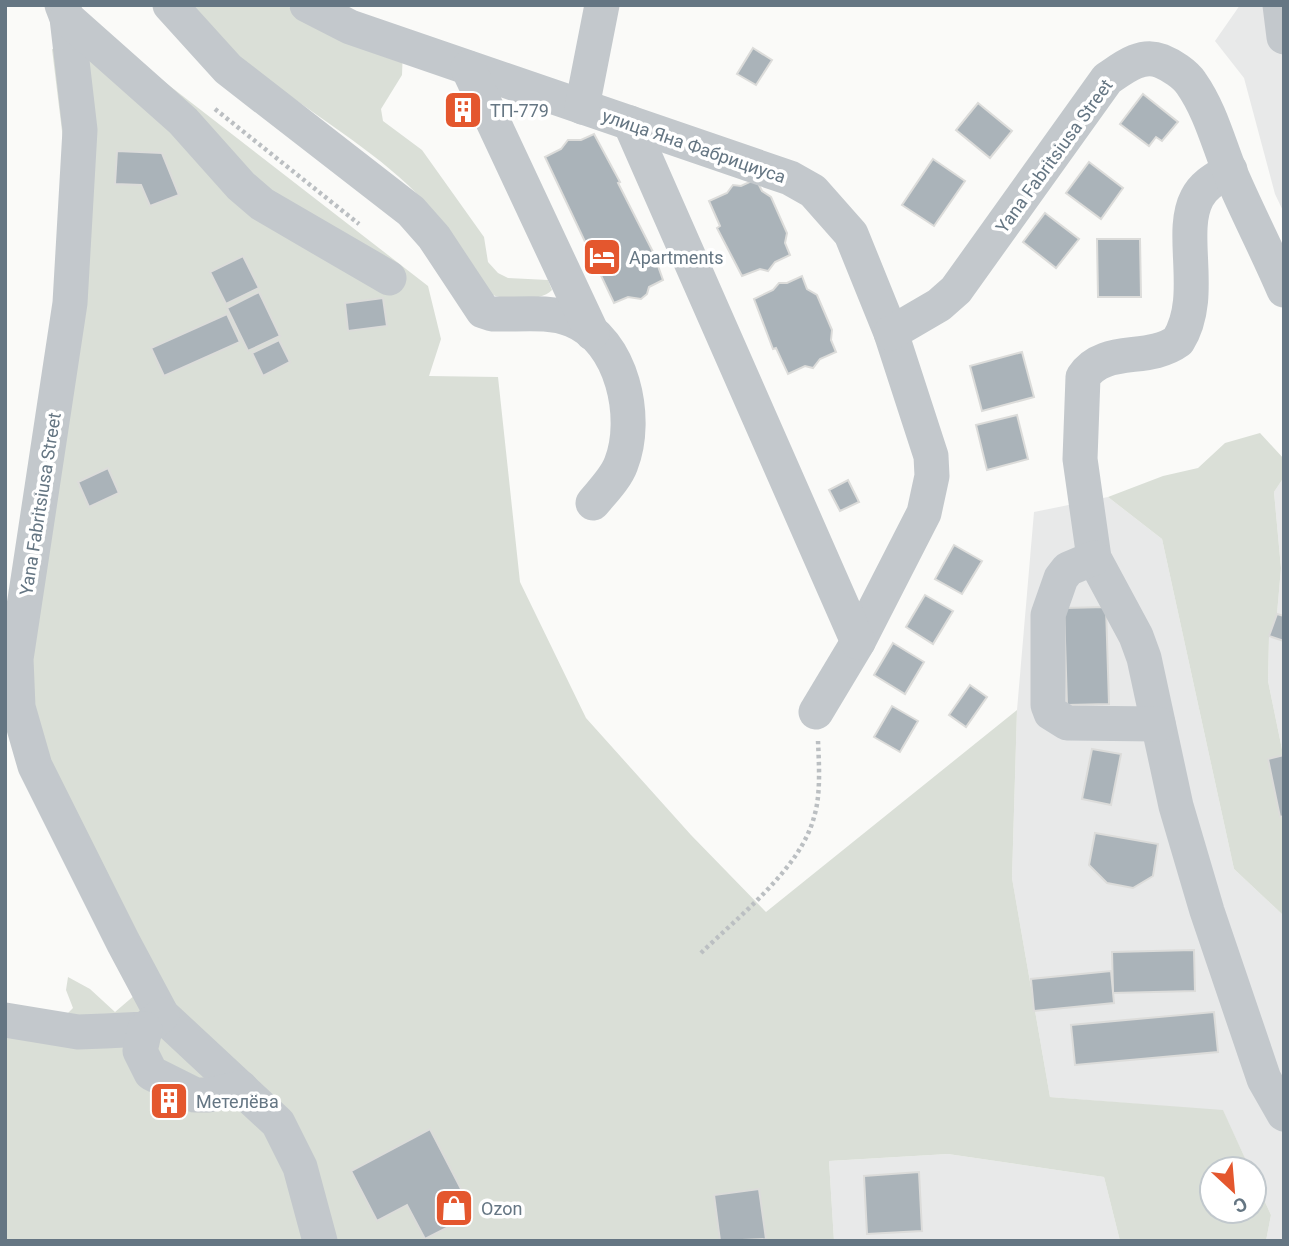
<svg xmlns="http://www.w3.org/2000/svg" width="1289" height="1246" font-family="Roboto,sans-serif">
<rect width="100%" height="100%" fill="#fafaf8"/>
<g fill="#e8e9e9">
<polygon points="1240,5 1284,5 1284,213 1275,194 1244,78 1215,41"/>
<polygon points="1284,477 1284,759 1268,681 1269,637 1277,614 1281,568 1274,492"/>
<polygon points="1108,497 1162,539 1234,869 1284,916 1284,1241 1266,1241 1271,1215 1254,1178 1254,1169 1250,1169 1223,1111 1050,1097 1012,878 1017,710 1034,512"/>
<polygon points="948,1154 1104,1177 1120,1241 834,1241 829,1161"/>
</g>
<g fill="#dadfd7">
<path d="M 189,5 L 283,5 L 403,48 L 402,75 L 381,109 L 383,121 L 422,150 L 484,237 L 488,262 L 498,273 L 508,278 L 548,280 L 552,290 C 540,303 500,301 486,292 C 478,287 474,273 469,265 C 453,233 433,209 408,185 C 339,121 247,80 189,5 Z"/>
<polygon points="52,49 135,59 428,286 441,339 429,376 498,377 520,582 586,718 691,835 766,912 1017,710 1012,878 1050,1097 1223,1110 1250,1169 1212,1169 1212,1211 1254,1211 1254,1178 1271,1215 1266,1241 1120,1241 1104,1177 948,1154 829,1161 834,1241 5,1241 5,1003 64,1017 73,1008 66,990 68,977 90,989 115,1012 136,994 19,765 66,164"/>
<polygon points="1260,433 1284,459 1284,477 1274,492 1281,568 1277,614 1269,637 1268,681 1284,759 1284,916 1234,869 1162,539 1108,497 1163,476 1198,468 1225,443"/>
</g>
<g fill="#aab3b9" stroke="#dcdcda" stroke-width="2">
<polygon points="753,48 772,60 756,85 737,74"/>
<polygon points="1143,94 1178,122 1162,141 1156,137 1149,146 1120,124"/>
<polygon points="467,98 475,114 459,122 451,106"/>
<polygon points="978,103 1012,131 990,158 956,130"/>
<polygon points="594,134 620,182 618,183 653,252 663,280 649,287 647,294 641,299 628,297 614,303 545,157 561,149 568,140 581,140"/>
<polygon points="117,151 162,153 179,195 150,206 141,185 115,184"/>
<polygon points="933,159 965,181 934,226 902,205"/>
<polygon points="1089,162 1123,188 1101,219 1066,193"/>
<polygon points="756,179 762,191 771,197 787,233 785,243 790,255 775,262 768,271 760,269 742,276 717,228 720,226 709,201 727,193 733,185 741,186"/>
<polygon points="1045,213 1079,239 1056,268 1023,242"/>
<polygon points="1097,239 1140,239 1141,297 1098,297"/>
<polygon points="243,256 259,288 226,304 210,272"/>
<polygon points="802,276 807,289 817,295 832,330 831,340 836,352 820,359 813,368 805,366 788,374 776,348 773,349 754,299 773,290 779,283 787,283"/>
<polygon points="259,292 280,336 248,351 227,308"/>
<polygon points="383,298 387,326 348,331 345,303"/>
<polygon points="227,314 240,342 164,376 151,348"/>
<polygon points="279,340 290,362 263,376 252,353"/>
<polygon points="1022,352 1034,397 982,411 970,366"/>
<polygon points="1017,415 1028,459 987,470 976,425"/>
<polygon points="108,468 119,493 89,507 78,482"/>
<polygon points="848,480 859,502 840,511 829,490"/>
<polygon points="954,545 982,561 962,594 935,579"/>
<polygon points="925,595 953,611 933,644 906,627"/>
<polygon points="1106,607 1109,704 1067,705 1064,608"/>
<polygon points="1277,614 1284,616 1284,641 1269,636"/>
<polygon points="893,643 924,662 905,694 874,675"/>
<polygon points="970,685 987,697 966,727 949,715"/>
<polygon points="892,706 918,721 900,752 874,737"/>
<polygon points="1092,749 1121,754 1111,805 1082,799"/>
<polygon points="1284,755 1284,816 1280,817 1268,759"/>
<polygon points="1095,833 1158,844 1153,876 1133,888 1107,883 1089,865"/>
<polygon points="1194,950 1195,991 1113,993 1112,952"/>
<polygon points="1111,971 1114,1003 1034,1011 1031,979"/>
<polygon points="1214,1012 1218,1052 1075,1065 1071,1025"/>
<polygon points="162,1093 179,1100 175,1110 158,1102"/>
<polygon points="430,1129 474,1214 425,1239 407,1205 377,1221 351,1171"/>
<polygon points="919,1172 922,1231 867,1234 864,1176"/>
<polygon points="759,1189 766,1239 720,1241 714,1195"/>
</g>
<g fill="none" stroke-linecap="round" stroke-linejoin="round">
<g stroke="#bbbfc2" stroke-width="4.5" stroke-dasharray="3.5 3.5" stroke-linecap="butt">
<polyline points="215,109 359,224"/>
<path d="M 701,953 C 739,916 801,868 814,817 C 821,795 819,764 818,741"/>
</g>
<g stroke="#c3c8cc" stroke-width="35">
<polyline points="62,5 67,18 80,130 70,303 16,659 18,707 35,766 123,942 162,1015 278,1123 300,1167 320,1241"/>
<path d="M 170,5 L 228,69 L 411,211 L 434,237 L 483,311 L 492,314 C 517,315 549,310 572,320 C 623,340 639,419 621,464 C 616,478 602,492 593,503"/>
<polyline points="307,5 350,27 790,178 813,191 851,234 891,333 931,456 932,476 924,513 858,642 816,712"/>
<polyline points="1280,5 1284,37"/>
<polyline points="67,18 183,121 241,186 262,204 389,278"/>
<polyline points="468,68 592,333"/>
<polyline points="582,107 602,5"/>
<polyline points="630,123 858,642"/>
<path d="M 1230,170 C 1217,178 1204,184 1197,198 C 1178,234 1206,296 1178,341 C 1148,363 1104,345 1083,377 L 1080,459 L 1094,558 L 1136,636 L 1144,658 L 1176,806 L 1207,911 L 1264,1079 L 1284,1114"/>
<path d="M 891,333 L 939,305 L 956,290 L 1107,79 C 1123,68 1141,53 1161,61 C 1171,65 1185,74 1191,83 C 1210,110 1218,142 1230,172 C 1247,212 1267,250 1284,290"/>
<polyline points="1094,558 1068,569 1061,578 1048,615 1048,705 1051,713 1067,723 1158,724"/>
<polyline points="5,1020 78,1032 105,1031 145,1029 162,1015"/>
<polyline points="145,1029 140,1051 151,1073 195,1095 209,1095 241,1088"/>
</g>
</g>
<defs>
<g id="building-square" transform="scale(2.0125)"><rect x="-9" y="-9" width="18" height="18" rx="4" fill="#e4572e" stroke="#fff"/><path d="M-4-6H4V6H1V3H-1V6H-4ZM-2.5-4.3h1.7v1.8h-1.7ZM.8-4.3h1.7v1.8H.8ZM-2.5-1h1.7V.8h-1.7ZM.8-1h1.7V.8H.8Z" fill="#fff"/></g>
<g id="hotel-square" transform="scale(2.0125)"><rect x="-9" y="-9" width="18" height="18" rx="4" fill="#e4572e" stroke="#fff"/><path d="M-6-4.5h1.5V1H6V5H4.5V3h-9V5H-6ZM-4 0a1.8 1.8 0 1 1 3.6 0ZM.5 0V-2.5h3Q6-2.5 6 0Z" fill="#fff"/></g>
<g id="shop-square" transform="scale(2.0125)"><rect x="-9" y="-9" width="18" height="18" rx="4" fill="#e4572e" stroke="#fff"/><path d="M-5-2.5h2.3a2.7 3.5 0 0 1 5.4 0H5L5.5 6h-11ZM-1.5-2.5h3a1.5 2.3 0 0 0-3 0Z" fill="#fff"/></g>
</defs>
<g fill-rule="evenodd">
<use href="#building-square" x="463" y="110"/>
<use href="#hotel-square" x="602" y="257"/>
<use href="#building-square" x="169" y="1101"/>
<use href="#shop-square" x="454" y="1208"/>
</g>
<g text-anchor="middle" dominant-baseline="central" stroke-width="7" stroke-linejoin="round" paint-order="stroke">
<g font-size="18" fill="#657683" stroke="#fff" text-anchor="start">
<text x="490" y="110">ТП-779</text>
<text x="629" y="257">Apartments</text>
<text x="196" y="1101">Метелёва</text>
<text x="481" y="1208">Ozon</text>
</g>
<g font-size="18" fill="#657683" stroke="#fff">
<text transform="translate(694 146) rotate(19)">улица Яна Фабрициуса</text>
<text transform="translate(1054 156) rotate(-54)">Yana Fabritsiusa Street</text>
<text transform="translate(40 504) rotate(-81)">Yana Fabritsiusa Street</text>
</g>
</g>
<rect width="1289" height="1246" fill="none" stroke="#657683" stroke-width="14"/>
<g transform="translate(1233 1190) rotate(154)"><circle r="33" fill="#ffffff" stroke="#c1c8cd" stroke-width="2"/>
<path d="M0-5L12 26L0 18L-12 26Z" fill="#e4572e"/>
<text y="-10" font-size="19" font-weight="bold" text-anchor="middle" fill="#657683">С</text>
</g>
</svg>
